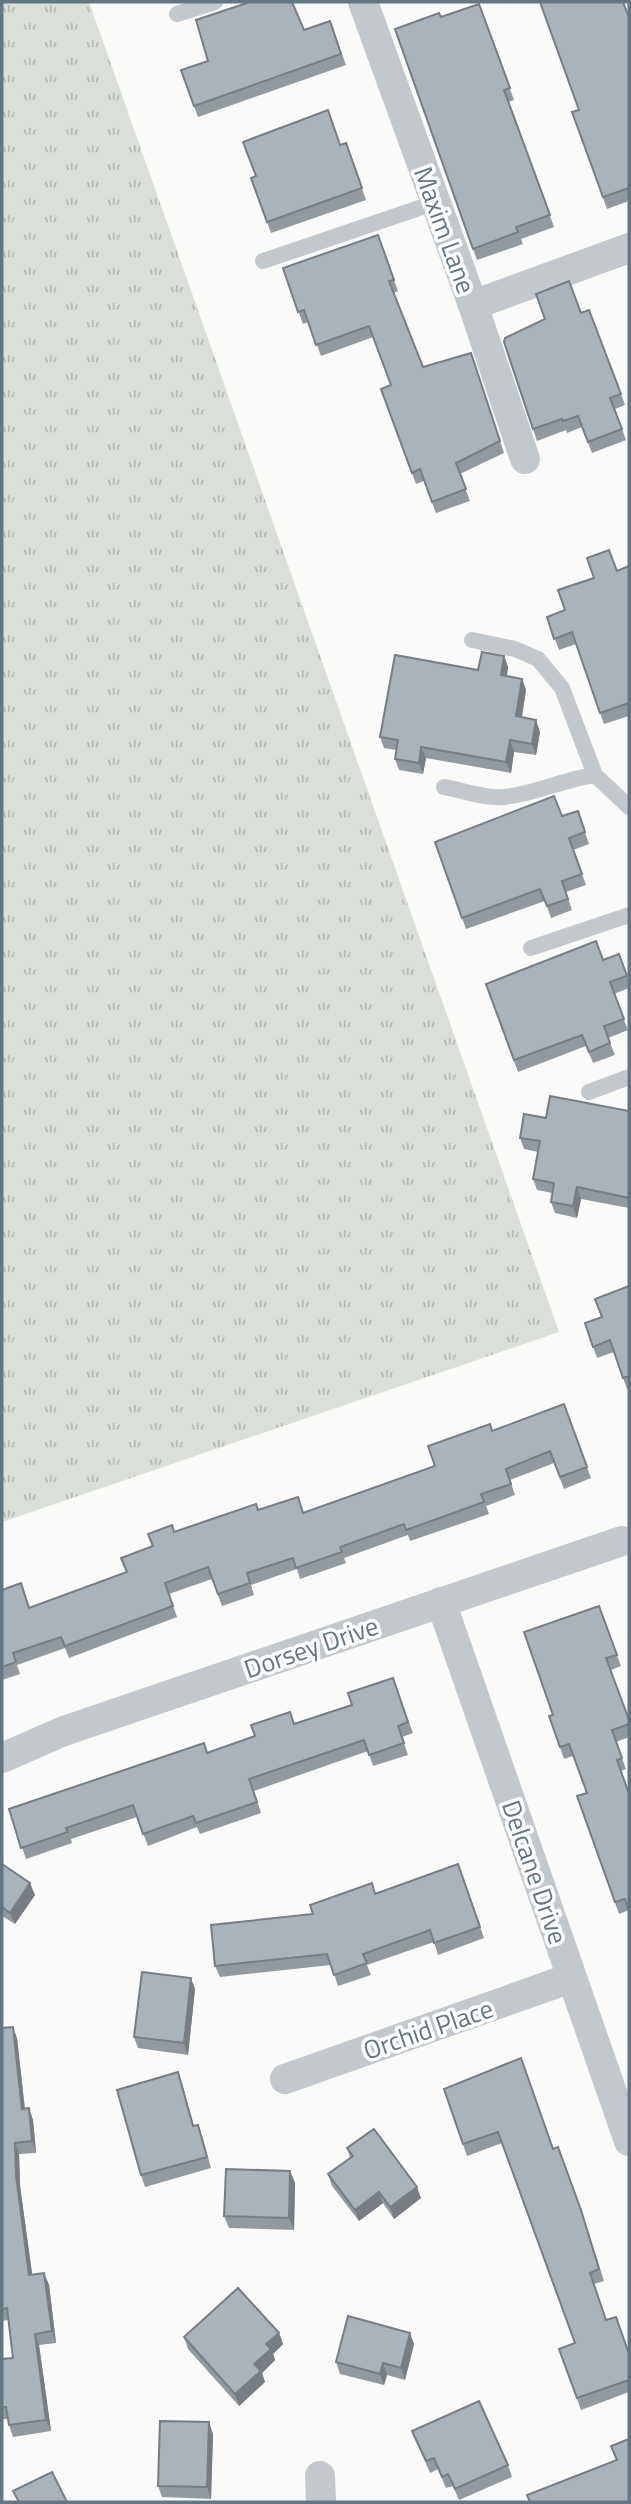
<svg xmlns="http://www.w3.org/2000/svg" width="631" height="2504" font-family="'Titillium Web',sans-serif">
<defs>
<pattern id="grass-tufts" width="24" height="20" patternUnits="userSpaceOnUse" patternTransform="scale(1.75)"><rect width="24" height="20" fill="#dadfd7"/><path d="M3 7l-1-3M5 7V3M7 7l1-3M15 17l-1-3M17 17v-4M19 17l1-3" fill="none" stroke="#b4b9b4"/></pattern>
</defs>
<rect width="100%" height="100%" fill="#fafaf8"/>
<polygon fill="url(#grass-tufts)" points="2,2 89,2 559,1332 2,1522"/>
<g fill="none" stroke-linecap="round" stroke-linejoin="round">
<g stroke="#c3c8cc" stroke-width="16">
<polyline points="177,14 215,2"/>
<polyline points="263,261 434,203"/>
<polyline points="472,640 515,649 538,659 562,688 595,775 629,807"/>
<path d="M 444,787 C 462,790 485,799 504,797 C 536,794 564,779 595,775"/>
<polyline points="531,948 629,915"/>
<polyline points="589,1092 629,1077"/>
</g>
<g stroke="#c3c8cc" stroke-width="30">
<polyline points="363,2 473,305 525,459"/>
<polyline points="473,305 629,248"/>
<polyline points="441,1602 629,2141"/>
<polyline points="2,1758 64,1731 622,1541"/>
<polyline points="285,2079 571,1978"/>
<polyline points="320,2476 321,2502"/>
</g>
</g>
<g fill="#929a9f">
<polygon points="479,4 514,100 508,102 554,227 521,239 523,244 477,260 395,29 441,17"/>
<polygon points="629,18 629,201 607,209 572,112 579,110"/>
<polygon points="330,21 346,65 198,117 181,70"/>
<polygon points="346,143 366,200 271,233 251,178"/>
<polygon points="378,235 398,291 394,293 423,367 471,353 504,453 460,474 470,501 436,513 424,481 416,484 381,389 391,385 373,337 321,356 308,322 303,324 283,268"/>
<polygon points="589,310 625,405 615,409 626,440 592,453 582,427 567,433 566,430 537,441 504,342"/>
<polygon points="629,566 629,716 604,724 576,644 559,650 547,617 565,610 617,571"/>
<polygon points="504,656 508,667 507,676 522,679 526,690 522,717 540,732 536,755 514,752 511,773 426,758 423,774 399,770 395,759 396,750 384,748 380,737 478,670"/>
<polygon points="578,811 589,844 573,850 586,885 566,892 572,910 551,918 545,901 466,929 435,842 562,816"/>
<polygon points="619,954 629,982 629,988 614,994 628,1030 608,1038 615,1055 593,1063 586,1046 518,1072 486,984 603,960"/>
<polygon points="629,1111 629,1208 581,1199 577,1218 555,1213 551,1202 552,1193 537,1190 533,1179 538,1152 524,1149 520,1138 546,1118"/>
<polygon points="629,1286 629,1388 627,1389 614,1352 597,1358 585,1323 602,1317"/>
<polygon points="564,1404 591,1478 564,1489 554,1463 510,1480 515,1495 486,1506 489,1514 410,1541 408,1535 344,1558 346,1563 300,1579 297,1569 251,1585 254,1595 222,1606 212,1579 169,1594 177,1617 69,1658 65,1648 17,1665 20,1674 2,1680 2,1590 29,1608 127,1572 153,1546 174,1532 258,1510 303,1513 435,1466 492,1431"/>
<polygon points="599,1606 621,1666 611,1670 629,1720 629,1737 616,1742 626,1769 621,1771 629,1910 619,1914 577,1796 587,1793 573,1756 564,1759 549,1716 553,1715"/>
<polygon points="393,1678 413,1733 402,1737 408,1755 373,1766 368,1751 254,1791 261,1813 200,1834 197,1827 148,1846 137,1817 71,1839 72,1843 26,1859 9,1809 207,1753 352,1705"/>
<polygon points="2,1864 35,1895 15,1924 2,1916"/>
<polygon points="458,1864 484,1938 438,1955 434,1942 367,1965 371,1975 338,1986 331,1965 220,1977 215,1966 313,1914 375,1894"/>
<polygon points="195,1989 188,2055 138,2048 134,2037"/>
<polygon points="2,2028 17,2038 25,2109 29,2108 33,2120 36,2153 19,2154 20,2186 32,2275 44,2273 49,2285 56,2343 39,2345 51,2431 13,2437 9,2425 8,2419 2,2419 2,2359 13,2358 8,2320 2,2321"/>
<polygon points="182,2084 194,2126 202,2136 211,2168 145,2187 141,2175"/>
<polygon points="444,2089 553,2149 558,2147 585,2221 604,2281 594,2284 606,2320 629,2354 629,2392 581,2410 559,2349 575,2343 502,2143 467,2156"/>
<polygon points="347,2148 421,2198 394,2219 383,2203 359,2221 332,2186 328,2174 350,2158"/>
<polygon points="290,2171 295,2183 294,2230 229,2228 224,2216"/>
<polygon points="279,2333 283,2344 273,2354 275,2360 262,2373 265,2382 239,2406 188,2349 184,2337"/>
<polygon points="414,2344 405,2380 387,2375 384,2385 340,2374 336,2362"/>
<polygon points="412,2431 508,2465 512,2477 459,2500 453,2486 446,2488 438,2469 430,2473"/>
<polygon points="213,2434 211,2499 162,2497 158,2486"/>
</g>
<g fill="#777d82">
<polygon points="504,656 508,667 505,686 501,675"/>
<polygon points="522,679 526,690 520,728 516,716"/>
<polygon points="536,720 540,732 536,755 532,744"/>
<polygon points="510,740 514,752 511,773 506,762"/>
<polygon points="421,747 426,758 423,774 419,763"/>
<polygon points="577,1187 581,1199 577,1218 573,1206"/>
<polygon points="30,1883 35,1895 15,1924 10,1913"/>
<polygon points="191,1978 195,1989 188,2055 184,2043"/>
<polygon points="13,2027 17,2038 26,2121 22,2109"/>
<polygon points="178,2072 182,2084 197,2138 193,2126"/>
<polygon points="29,2108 33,2120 36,2153 32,2141"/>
<polygon points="15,2143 19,2154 20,2186 34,2287 29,2275 16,2175"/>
<polygon points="290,2171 295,2183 294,2230 289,2218"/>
<polygon points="417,2187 421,2198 394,2219 390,2207"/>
<polygon points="379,2192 383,2203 359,2221 355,2210"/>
<polygon points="44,2273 49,2285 56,2343 52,2331"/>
<polygon points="279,2333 283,2344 273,2354 275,2360 262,2373 265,2382 239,2406 235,2394 266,2344"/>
<polygon points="410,2333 414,2344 405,2380 401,2368"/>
<polygon points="35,2334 39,2345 51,2431 46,2420"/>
<polygon points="383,2363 387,2375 384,2385 380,2374"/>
<polygon points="209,2422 213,2434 211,2499 207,2487"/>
</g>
<g fill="#aab3b9" stroke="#777d82" stroke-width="2">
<polygon points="250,2 292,2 304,30 330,21 341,54 194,106 181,70 208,61 196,20"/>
<polygon points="540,2 623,2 629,18 629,188 603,197 572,112 579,110"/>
<polygon points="479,4 510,88 504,90 550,215 516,227 518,232 473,249 395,29 439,13 441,17"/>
<polygon points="328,110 340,145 346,143 362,188 267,222 251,178 256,176 243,142"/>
<polygon points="378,235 394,280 389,281 423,367 471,353 500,441 456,463 466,489 432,502 420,469 412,473 381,389 391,385 369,326 316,345 304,310 298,312 283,268"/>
<polygon points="569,281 581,313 589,310 621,394 610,398 622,429 588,442 578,416 563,421 562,419 533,429 504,342 505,338 545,319 536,294"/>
<polygon points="609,550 617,571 629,566 629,703 600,713 572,632 554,639 547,617 565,610 558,590 594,578 587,558"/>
<polygon points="482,652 504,656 501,675 522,679 516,716 536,720 532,744 510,740 506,762 421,747 419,763 395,759 398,740 380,737 395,655 478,670"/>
<polygon points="554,796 562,816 578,811 585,832 569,838 582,874 562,881 568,899 547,906 540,889 462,918 435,842"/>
<polygon points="596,941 603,960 619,954 627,976 610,982 624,1019 604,1026 610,1043 589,1052 582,1035 514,1060 486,984"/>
<polygon points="550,1096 629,1111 629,1198 577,1187 573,1206 551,1202 554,1183 533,1179 540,1141 520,1138 524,1114 546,1118"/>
<polygon points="629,1286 629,1376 623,1378 610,1340 593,1347 585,1323 602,1317 595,1299"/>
<polygon points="564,1404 587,1467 560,1477 550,1451 506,1469 511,1484 481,1494 484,1502 406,1530 404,1524 340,1547 342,1552 296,1568 293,1558 247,1573 250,1583 218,1594 208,1567 165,1583 173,1606 65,1646 61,1637 13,1653 16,1662 2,1667 2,1590 21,1583 29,1608 127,1572 121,1558 153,1546 148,1534 172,1525 174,1532 256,1504 258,1510 298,1497 303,1513 435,1466 428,1446 490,1424 492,1431"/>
<polygon points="599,1606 617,1655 606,1658 629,1720 629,1724 612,1730 622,1758 617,1760 629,1794 629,1912 625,1899 615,1902 577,1796 587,1793 569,1744 560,1747 549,1716 553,1715 524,1632"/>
<polygon points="393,1678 408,1722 398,1726 404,1743 369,1755 364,1740 249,1779 257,1802 196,1823 193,1816 143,1834 133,1805 66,1828 68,1832 21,1848 9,1809 204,1743 207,1753 255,1736 251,1725 290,1712 294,1724 352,1705 348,1693"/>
<polygon points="2,1864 30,1883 10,1913 2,1907"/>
<polygon points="458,1864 480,1927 434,1943 430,1930 363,1954 367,1963 334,1975 327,1954 215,1966 211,1925 313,1914 310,1905 372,1883 375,1894"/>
<polygon points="142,1972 191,1978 184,2043 134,2037"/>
<polygon points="13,2027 22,2109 29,2108 32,2141 15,2143 16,2175 29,2275 44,2273 52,2331 35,2334 46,2420 9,2425 6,2407 2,2407 2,2359 13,2358 7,2308 2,2309 2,2028"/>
<polygon points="521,2058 553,2149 558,2147 581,2210 599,2269 590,2273 606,2320 616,2317 629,2354 629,2380 577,2398 559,2349 575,2343 498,2132 463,2144 444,2089"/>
<polygon points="178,2072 193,2126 198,2125 207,2157 141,2175 117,2090"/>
<polygon points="374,2129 417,2187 390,2207 379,2192 355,2210 328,2174 353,2156 347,2148"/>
<polygon points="226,2169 290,2171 289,2218 224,2216"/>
<polygon points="238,2288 279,2333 266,2344 271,2349 254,2364 261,2371 235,2394 184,2337"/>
<polygon points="348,2316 410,2333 401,2368 383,2363 380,2374 336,2362"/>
<polygon points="479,2401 508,2465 455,2489 448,2474 442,2477 434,2458 426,2461 412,2431"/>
<polygon points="160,2421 209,2422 207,2487 158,2486"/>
<polygon points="629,2439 629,2502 530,2502 527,2495 617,2460 611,2446"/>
<polygon points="52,2472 67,2502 19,2502 13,2491"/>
</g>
<g text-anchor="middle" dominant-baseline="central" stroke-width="7" stroke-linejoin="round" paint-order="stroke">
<g font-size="26" fill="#657683" stroke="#fff">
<text transform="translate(445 230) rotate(70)">Maxim Lane</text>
<text transform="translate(311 1647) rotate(-19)">Dorsey Drive</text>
<text transform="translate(535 1872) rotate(71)">Delcane Drive</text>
<text transform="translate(428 2029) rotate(-19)">Orchid Place</text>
</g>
</g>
<rect width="631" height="2504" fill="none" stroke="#657683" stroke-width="7"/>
</svg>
